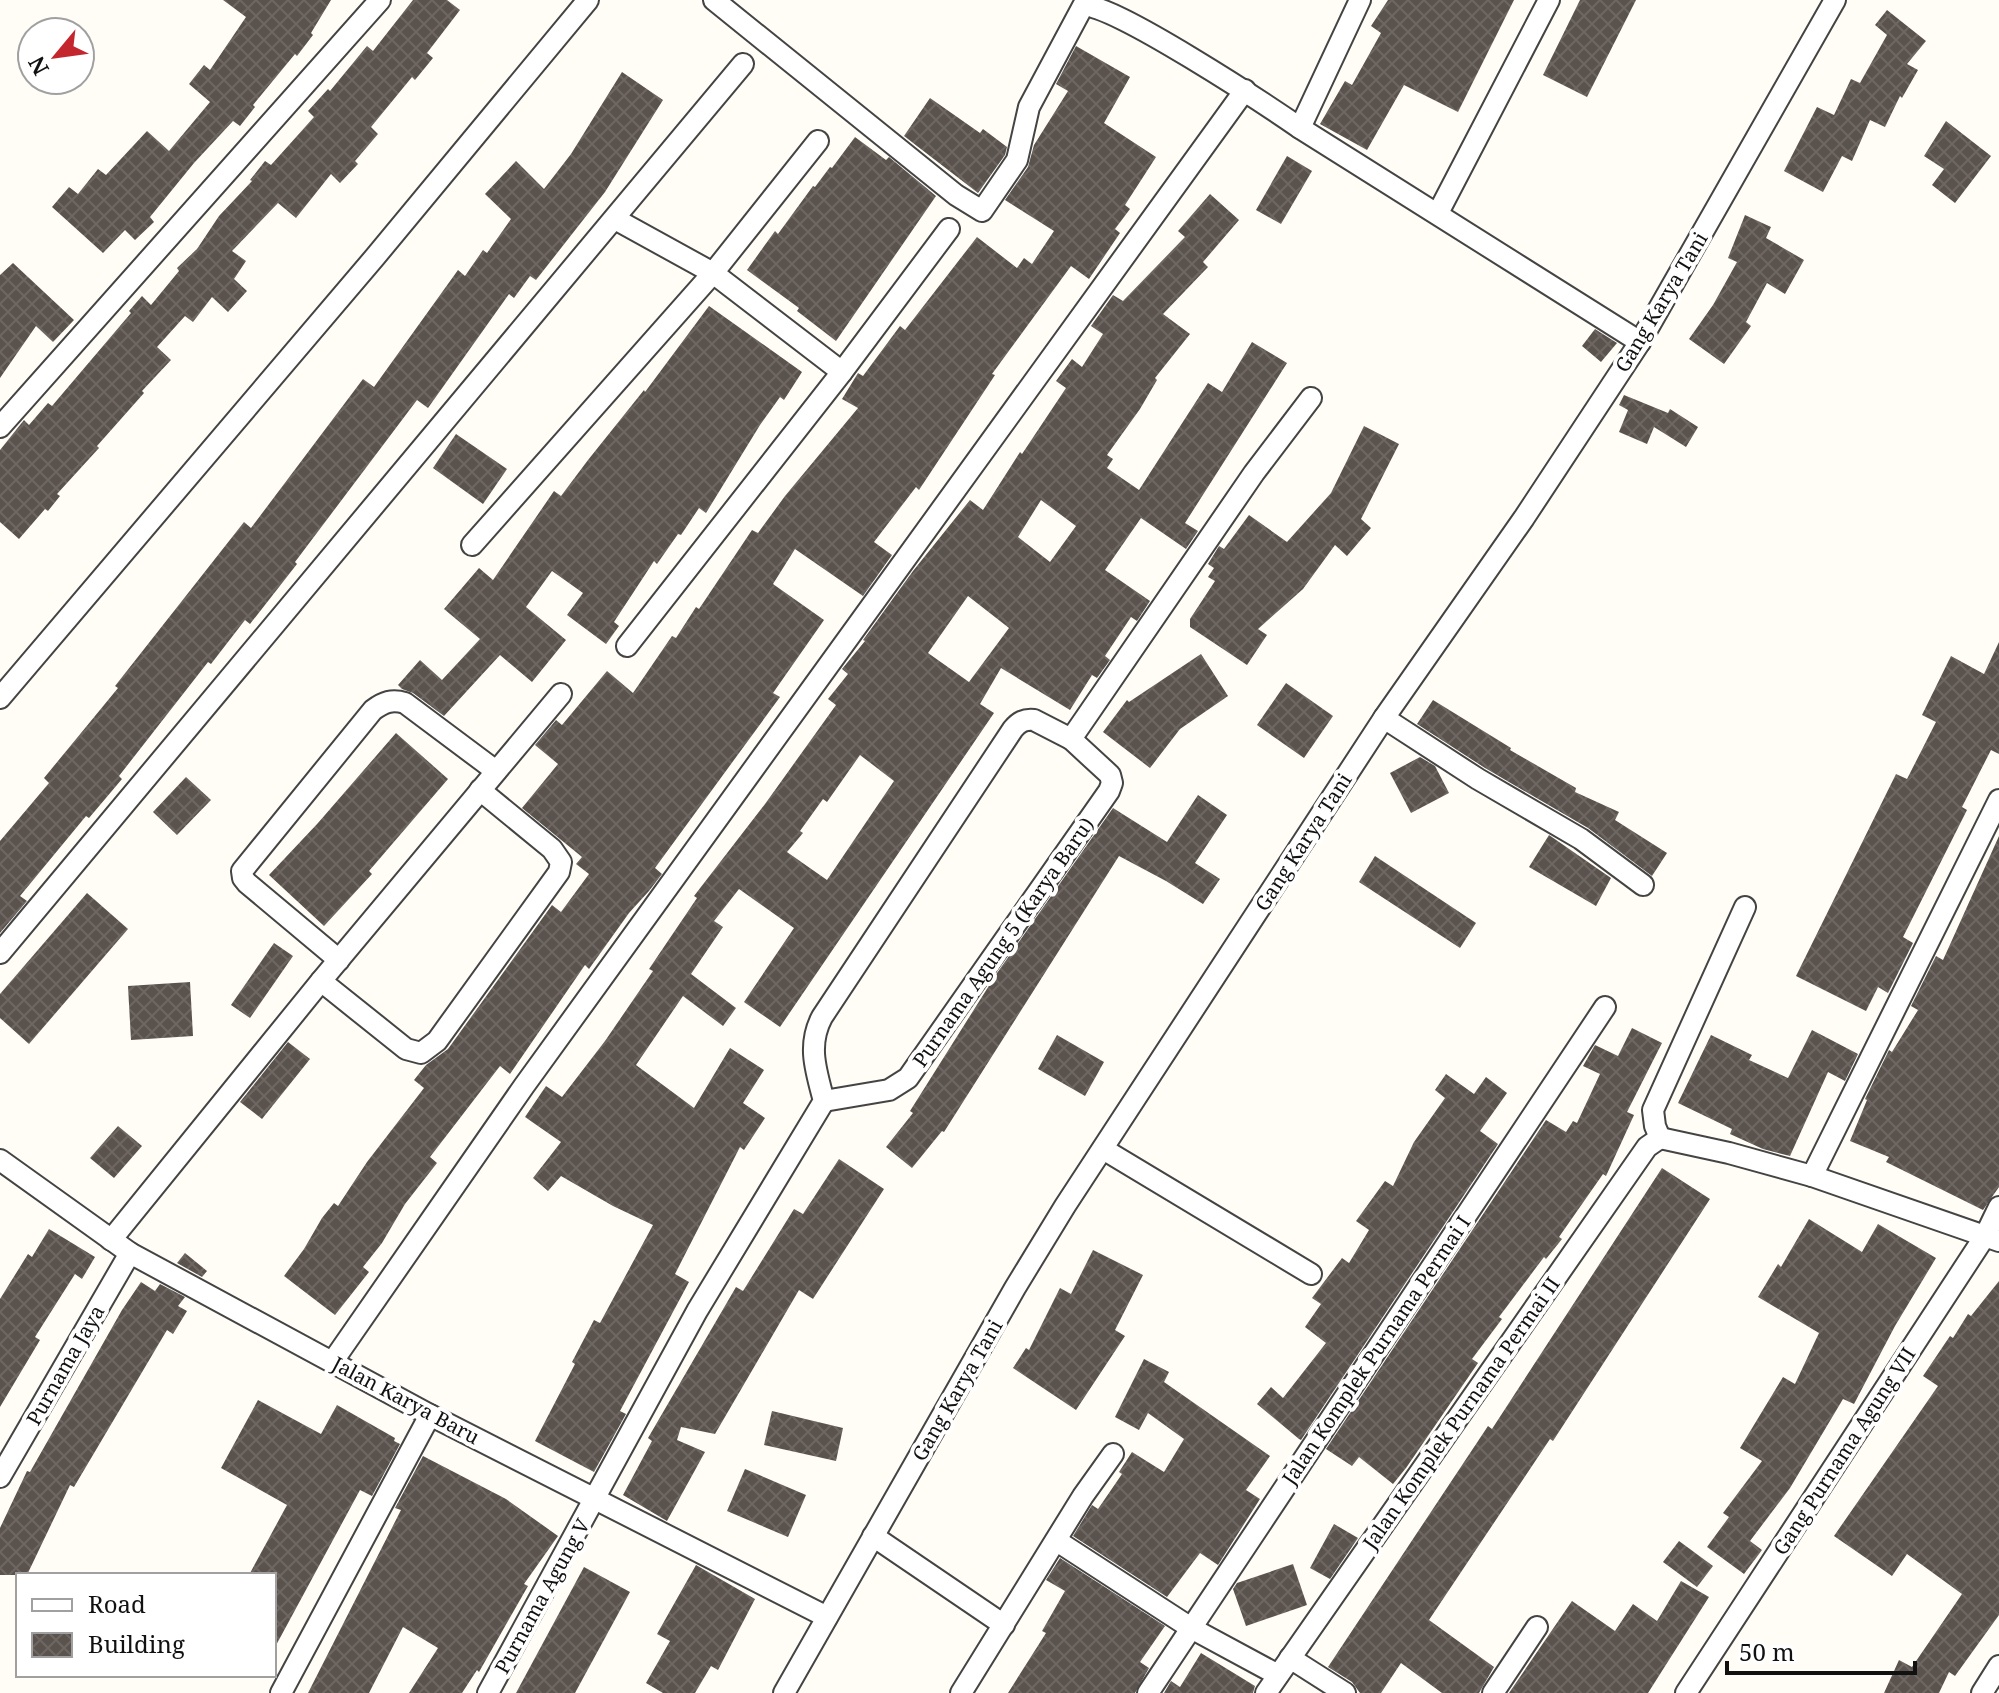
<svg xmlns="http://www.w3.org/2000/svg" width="1999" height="1693" font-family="'Noto Serif',serif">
<defs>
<pattern id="building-cross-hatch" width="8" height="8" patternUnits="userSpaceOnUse" patternTransform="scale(2)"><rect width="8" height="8" fill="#5a524d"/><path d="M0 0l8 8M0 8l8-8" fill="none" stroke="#6d6662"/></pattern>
</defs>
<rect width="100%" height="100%" fill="#fffdf5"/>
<g fill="url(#building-cross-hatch)" fill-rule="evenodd">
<polygon points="223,0 331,0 311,33 313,35 297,56 295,54 253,105 255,107 240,126 233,121 194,163 150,217 154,222 135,240 125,230 103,253 52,207 69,187 78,194 98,169 106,175 147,131 169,151 210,102 189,84 204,65 210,70 246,17"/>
<polygon points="413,0 447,0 460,10 427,53 433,58 415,80 412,77 371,127 378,134 355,161 358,164 340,183 331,174 296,218 278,203 232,251 246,261 234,279 247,291 228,312 212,297 193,322 185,316 157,347 171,360 142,391 144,393 97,446 99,448 57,494 60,496 48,511 45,509 19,539 0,522 0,450 24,420 29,425 48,403 52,406 131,313 129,311 142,296 151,305 179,271 177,268 197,249 219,216 252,181 250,180 265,161 271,165 314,117 308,111 328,89 330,91 367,46 373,51"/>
<polygon points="1388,0 1514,0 1458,112 1404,85 1367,150 1320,124 1345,81 1352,85 1381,33 1371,26"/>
<polygon points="1580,0 1636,0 1587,97 1543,75"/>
<polygon points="1887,10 1926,41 1907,64 1918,70 1902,98 1900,96 1885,127 1870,120 1852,161 1842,156 1823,192 1784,171 1817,107 1834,115 1851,79 1860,83 1887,35 1875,25"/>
<polygon points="1076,46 1130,77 1104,123 1156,157 1125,205 1130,209 1115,229 1120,233 1089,279 1071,266 992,374 995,375 919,490 916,487 874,542 892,555 863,596 795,549 773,584 824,620 773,693 780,697 655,868 662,874 649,891 629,913 589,969 585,965 510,1074 500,1066 430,1157 437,1163 405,1204 382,1243 363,1267 369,1272 335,1315 284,1276 304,1249 322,1218 334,1203 338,1206 367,1162 424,1088 414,1080 426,1065 448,1049 552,905 561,912 589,874 576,864 582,857 522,808 558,764 535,745 556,720 562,725 607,671 633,693 672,636 676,638 696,607 699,609 752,530 758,533 785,496 858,408 842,399 858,373 863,376 900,326 905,330 977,237 1017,268 1024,258 1032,264 1054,231 1005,200 1028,167 1034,145 1068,91 1056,84"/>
<polygon points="622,72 663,100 605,192 536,280 530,276 514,298 509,294 428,408 417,400 295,562 297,564 250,624 245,620 211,664 208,662 119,776 122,779 89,818 86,816 20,896 27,901 0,933 0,841 49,783 44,778 118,688 115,686 244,522 251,528 363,379 374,387 458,270 465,276 483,250 487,253 511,219 485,194 516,161 544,189 571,154"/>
<polygon points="930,98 980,133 983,129 1007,147 1005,155 978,193 904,136"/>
<polygon points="1946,121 1991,156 1955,203 1932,185 1944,169 1924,156"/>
<polygon points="855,137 886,160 889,157 936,196 836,341 797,311 799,308 747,270 775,231 778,234 813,186 815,187 830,167 832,168"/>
<polygon points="1287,156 1312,171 1281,224 1256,210"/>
<path d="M 1210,194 L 1239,220 L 1203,262 L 1208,267 L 1163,314 L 1190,334 L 1155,378 L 1157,380 L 1140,409 L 1107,455 L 1113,459 L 1107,468 L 1139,490 L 1208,383 L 1222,392 L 1252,342 L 1287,363 L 1185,523 L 1198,531 L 1186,549 L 1141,518 L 1105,570 L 1150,601 L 1137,621 L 1131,617 L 1105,656 L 1110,660 L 1097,678 L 1092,675 L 1070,710 L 1001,668 L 980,704 L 994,713 L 780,1027 L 744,1002 L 794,928 L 739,889 L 714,921 L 723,927 L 691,974 L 736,1008 L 723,1026 L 683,996 L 636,1065 L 694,1108 L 730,1048 L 764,1070 L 743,1103 L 765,1118 L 744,1150 L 740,1147 L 675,1274 L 689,1282 L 620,1411 L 626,1414 L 594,1472 L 535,1441 L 575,1364 L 572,1362 L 594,1320 L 600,1323 L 653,1225 L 613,1206 L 561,1176 L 548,1191 L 533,1178 L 561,1142 L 525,1117 L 546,1086 L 562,1097 L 605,1041 L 653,971 L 649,969 L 697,898 L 694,896 L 765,804 L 836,705 L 828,699 L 848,674 L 842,669 L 865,641 L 863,640 L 913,571 L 970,500 L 983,510 L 1020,452 L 1022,454 L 1066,388 L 1056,381 L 1072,359 L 1082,367 L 1103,334 L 1091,326 L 1113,295 L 1123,301 L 1185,237 L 1178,231 ZM 1041,500 L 1076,526 L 1050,562 L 1018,537 ZM 968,596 L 1009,628 L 969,682 L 928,653 ZM 860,755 L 894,781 L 827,880 L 787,852 L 803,833 L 800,831 L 823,799 L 827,802 Z"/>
<polygon points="1745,215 1771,227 1766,238 1804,260 1785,294 1767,283 1746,322 1751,326 1724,364 1689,339 1713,305 1737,262 1728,258"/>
<polygon points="13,263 74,320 53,342 36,326 0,378 0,275"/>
<polygon points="709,306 802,372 784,400 780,397 760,425 706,513 699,508 681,535 678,534 657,564 654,561 614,622 619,626 606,644 567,615 583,593 552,571 526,607 566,640 532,682 500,655 444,716 413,693 402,689 398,685 420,660 442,680 480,639 444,609 479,568 493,580 554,491 561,496 588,460 644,390 645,392"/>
<polygon points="1595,329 1617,343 1601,362 1582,346"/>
<polygon points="1624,395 1668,413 1670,409 1698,427 1686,447 1654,427 1647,444 1619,432 1628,410 1619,405"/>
<polygon points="1364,426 1399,444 1361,519 1371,528 1347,556 1335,545 1303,589 1258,629 1267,635 1247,665 1190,627 1190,619 1215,581 1208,577 1214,568 1208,564 1219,546 1224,549 1249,515 1287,542 1331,493"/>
<polygon points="456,434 507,469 483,504 433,468"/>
<polygon points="1999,642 1999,754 1991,750 1962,807 1967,810 1903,937 1913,943 1888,993 1878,987 1866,1011 1796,976 1896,774 1907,779 1936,722 1922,715 1951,656 1984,674"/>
<polygon points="1201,654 1228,696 1180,729 1150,768 1103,732 1127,700 1129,702"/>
<polygon points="1286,683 1333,716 1304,758 1257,725"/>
<polygon points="1433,700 1511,748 1510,750 1576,788 1575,792 1619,812 1615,820 1667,853 1652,876 1588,828 1485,768 1417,724"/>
<polygon points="396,733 448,779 369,871 372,874 324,926 269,875 318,823"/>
<polygon points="1420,757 1435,766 1449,793 1411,813 1390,773"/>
<polygon points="186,777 211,800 177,835 153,812"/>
<polygon points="1198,795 1227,815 1195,863 1220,879 1203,904 1166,881 1119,856 944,1132 942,1131 912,1168 886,1147 913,1113 910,1111 997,973 1113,808 1167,842"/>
<polygon points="1549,835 1611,878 1596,906 1529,867"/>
<polygon points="1999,836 1999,1187 1983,1210 1886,1162 1889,1157 1850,1141 1867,1100 1865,1099 1889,1050 1892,1052 1918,1010 1911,1006 1936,956 1943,960"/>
<polygon points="1375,856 1476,923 1460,948 1359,882"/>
<polygon points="87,893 128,929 29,1044 0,1018 0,994"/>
<polygon points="274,943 293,956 250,1018 231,1005"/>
<polygon points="190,982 193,1036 131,1040 128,986"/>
<polygon points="1632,1028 1662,1043 1627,1112 1634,1115 1606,1176 1603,1174 1559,1237 1562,1239 1546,1259 1544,1257 1499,1317 1502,1319 1472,1359 1478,1363 1406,1468 1393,1484 1359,1457 1352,1466 1326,1449 1546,1120 1566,1132 1573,1121 1577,1123 1600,1074 1583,1066 1595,1045 1618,1056"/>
<polygon points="1812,1030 1858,1054 1845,1081 1828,1072 1790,1156 1763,1149 1730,1134 1732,1129 1678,1103 1711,1035 1752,1055 1749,1060 1788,1078"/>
<polygon points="1057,1035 1104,1062 1085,1096 1038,1069"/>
<polygon points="288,1042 310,1059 262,1119 240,1102"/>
<polygon points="1446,1074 1474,1094 1486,1077 1507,1093 1480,1131 1498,1144 1301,1440 1299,1439 1257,1404 1271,1387 1283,1398 1326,1343 1305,1327 1321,1304 1312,1298 1342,1258 1349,1263 1369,1230 1356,1221 1385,1181 1393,1186 1414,1142 1445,1098 1435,1090"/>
<polygon points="118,1126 142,1146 114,1178 90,1158"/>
<polygon points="839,1159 884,1189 813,1299 799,1290 715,1434 681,1427 677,1440 705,1452 667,1521 623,1495 652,1441 648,1438 736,1287 743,1291 794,1209 803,1214"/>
<polygon points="1662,1168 1710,1199 1553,1441 1550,1439 1429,1620 1494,1667 1479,1693 1442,1693 1401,1663 1381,1693 1360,1693 1352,1682 1328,1667 1488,1426 1492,1429"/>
<polygon points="1809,1219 1862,1252 1878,1224 1936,1258 1895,1326 1854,1404 1843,1399 1790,1488 1750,1541 1762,1550 1744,1574 1707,1547 1729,1517 1723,1513 1762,1461 1740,1448 1783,1377 1795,1384 1819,1333 1758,1297 1778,1264 1781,1267"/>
<polygon points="49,1229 95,1257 82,1279 75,1274 35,1337 40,1340 0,1407 0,1299 28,1254 32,1257"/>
<polygon points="1093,1250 1143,1275 1115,1330 1125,1336 1076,1410 1013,1368 1026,1348 1029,1350 1060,1288 1071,1294"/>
<polygon points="185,1253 207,1271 202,1277 177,1263"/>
<polygon points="1999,1281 1999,1615 1955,1676 1949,1672 1939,1693 1884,1693 1899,1660 1912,1667 1962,1594 1907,1554 1892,1576 1834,1536 1938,1386 1923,1376 1950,1336 1953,1338 1968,1314 1971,1316"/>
<polygon points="141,1282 155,1291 160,1284 185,1297 178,1306 187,1311 173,1334 167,1330 74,1487 70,1485 27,1575 0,1575 0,1528 27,1471 30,1472 122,1310"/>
<polygon points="1144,1359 1169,1372 1164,1382 1270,1456 1246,1490 1260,1499 1218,1565 1200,1553 1167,1597 1073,1536 1092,1505 1098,1509 1122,1474 1119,1472 1132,1452 1164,1472 1184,1439 1148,1413 1139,1430 1115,1417"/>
<polygon points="258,1400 321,1434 337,1405 395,1438 394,1441 400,1444 372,1496 360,1490 274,1649 274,1575 249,1575 287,1505 221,1468"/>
<polygon points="772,1411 843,1428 836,1461 764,1445"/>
<polygon points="423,1456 506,1499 558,1536 524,1584 528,1586 479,1672 477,1670 462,1693 409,1693 438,1648 403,1627 369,1693 308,1693 401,1510 395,1508"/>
<polygon points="745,1469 806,1495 788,1537 727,1511"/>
<polygon points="1334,1524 1358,1538 1330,1579 1310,1568"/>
<polygon points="1679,1541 1713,1566 1697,1587 1663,1562"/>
<polygon points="1060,1558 1165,1626 1140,1662 1149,1668 1135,1693 1008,1693 1046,1633 1042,1631 1065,1591 1046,1580"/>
<polygon points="1293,1564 1307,1605 1246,1626 1233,1589 1237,1583"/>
<polygon points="696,1565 755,1599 718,1670 711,1666 695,1693 663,1693 646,1683 670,1641 657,1634"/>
<polygon points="584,1567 630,1592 575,1693 516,1693"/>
<polygon points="1681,1581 1709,1597 1648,1693 1509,1693 1572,1601 1615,1631 1633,1604 1657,1621"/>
<polygon points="1201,1653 1255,1686 1253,1693 1164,1693 1171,1681 1180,1687"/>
</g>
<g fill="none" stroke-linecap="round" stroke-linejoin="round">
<g stroke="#444" stroke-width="24">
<g id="street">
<path d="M 714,0 L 956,195 L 982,211 L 1017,160 L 1029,107 L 1083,6 C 1108,0 1271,108 1300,128 L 1640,342"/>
<polyline points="1300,128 1360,0"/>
<polyline points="1438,213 1549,0"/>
<polyline points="615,219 713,273 842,372"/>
<polyline points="0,427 380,0"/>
<polyline points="472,545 713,273 818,141"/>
<polyline points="627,646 842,372 949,229"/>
<polyline points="0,698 375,257 588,0"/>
<polyline points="1384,718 1478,779 1581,839 1643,885"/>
<polyline points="0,953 743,64"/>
<path d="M 339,960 L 247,883 L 243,878 L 242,871 L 373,710 C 384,702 392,699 405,703 L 496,771"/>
<polyline points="321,981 406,1049 421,1053 437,1041 559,872 561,862 552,849 480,790"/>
<polyline points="824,1101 889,1090 908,1078 1109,791 1112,783 1110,775 1071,739"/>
<polyline points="1660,1138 1729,1153 1812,1176 1999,1241"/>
<polyline points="1660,1138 1655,1126 1653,1110 1745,907"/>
<polyline points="1103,1149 1311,1274"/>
<polyline points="0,1160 130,1253 430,1415 827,1617"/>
<polyline points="1812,1176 1999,800"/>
<polyline points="111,1240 321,981 561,694"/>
<polyline points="333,1361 524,1086 1245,90"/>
<polyline points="0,1477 130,1253"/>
<polyline points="873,1536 1004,1625"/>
<polyline points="1057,1541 1191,1628 1278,1675"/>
<polyline points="1290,1658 1345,1693"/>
<polyline points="281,1693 430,1415"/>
<path d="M 488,1693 L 697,1311 L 824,1101 C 816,1071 807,1045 822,1017 L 1013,729 C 1019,722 1024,719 1034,720 L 1071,739 L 1254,473 L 1311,398"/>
<polyline points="784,1693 1015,1288 1065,1206 1384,718 1524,518 1640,342 1835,0"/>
<polyline points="961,1693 1083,1496 1113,1454"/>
<polyline points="1148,1693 1605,1007"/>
<polyline points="1266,1693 1647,1147 1660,1138"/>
<polyline points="1493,1693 1537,1627"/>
<polyline points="1686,1693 1985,1236 1999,1207"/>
<polyline points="1982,1693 1999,1666"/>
</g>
</g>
<use href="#street" stroke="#fff" stroke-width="20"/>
</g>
<g text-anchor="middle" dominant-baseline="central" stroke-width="8" stroke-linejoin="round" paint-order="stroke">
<g font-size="20" fill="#111" stroke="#fff">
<text transform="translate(1661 302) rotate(-59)">Gang Karya Tani</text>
<text transform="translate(1303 842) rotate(-57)">Gang Karya Tani</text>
<text transform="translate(1003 942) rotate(-55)">Purnama Agung 5 (Karya Baru)</text>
<text transform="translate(1376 1350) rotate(-56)">Jalan Komplek Purnama Permai I</text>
<text transform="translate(65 1365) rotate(-60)">Purnama Jaya</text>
<text transform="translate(957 1390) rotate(-60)">Gang Karya Tani</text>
<text transform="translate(406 1400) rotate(28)">Jalan Karya Baru</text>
<text transform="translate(1461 1413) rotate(-55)">Jalan Komplek Purnama Permai II</text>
<text transform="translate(1844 1451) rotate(-57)">Gang Purnama Agung VII</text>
<text transform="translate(542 1596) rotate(-61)">Purnama Agung V</text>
</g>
</g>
<rect x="16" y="1573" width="260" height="104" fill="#ffffff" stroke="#a0a0a0" stroke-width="2"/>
<rect x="32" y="1599" width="40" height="12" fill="#ffffff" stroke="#a0a0a0" stroke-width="2"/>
<text x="88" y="1613" font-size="24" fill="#111111">Road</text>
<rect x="32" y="1633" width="40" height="24" fill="url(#building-cross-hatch)" stroke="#a0a0a0" stroke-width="2"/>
<text x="88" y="1653" font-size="24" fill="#111111">Building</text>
<g transform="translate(56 56) rotate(241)"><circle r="38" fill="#ffffff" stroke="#a0a0a0" stroke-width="2"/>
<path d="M0-6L14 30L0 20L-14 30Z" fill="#c4262e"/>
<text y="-12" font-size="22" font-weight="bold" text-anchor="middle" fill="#111111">N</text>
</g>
<path d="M1727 1661v12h188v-12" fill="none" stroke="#111111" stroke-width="4"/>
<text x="1739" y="1661" font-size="24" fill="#111111" stroke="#ffffff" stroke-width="6" paint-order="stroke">50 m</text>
</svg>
